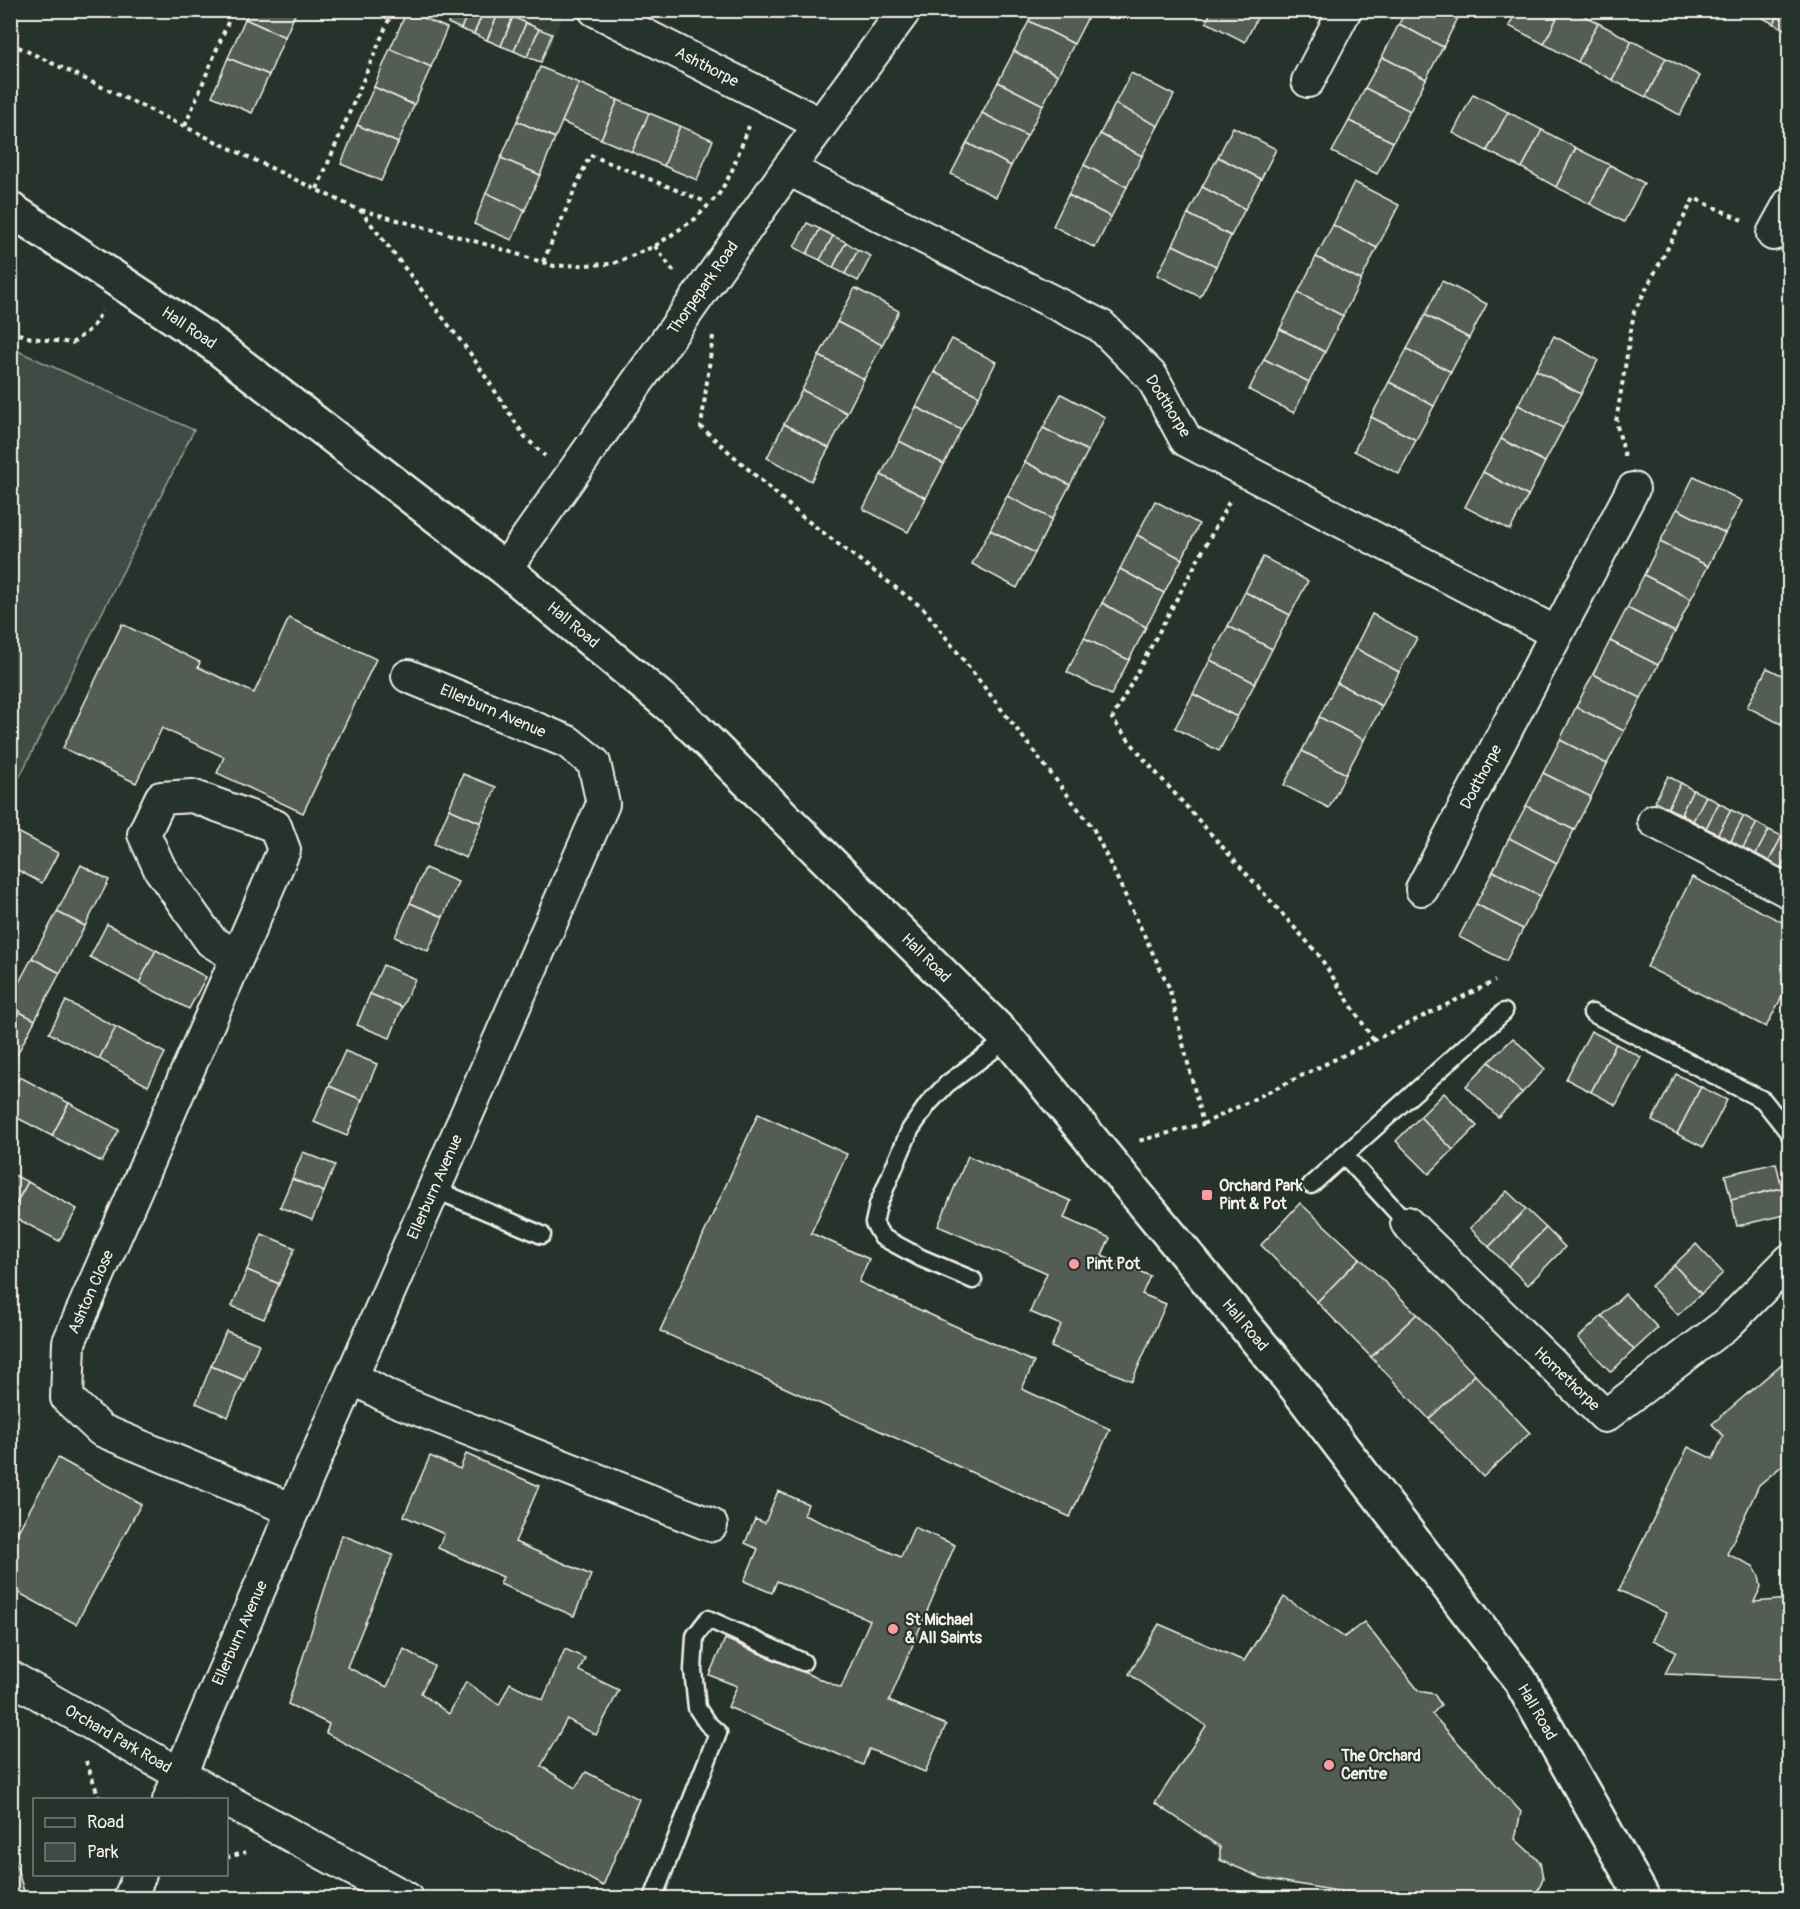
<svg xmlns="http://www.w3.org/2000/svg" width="1800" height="1909" font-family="Pangolin,sans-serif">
<rect width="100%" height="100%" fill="#26332d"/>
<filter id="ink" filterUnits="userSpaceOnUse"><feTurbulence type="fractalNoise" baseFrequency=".0167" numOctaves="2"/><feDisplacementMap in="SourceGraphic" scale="12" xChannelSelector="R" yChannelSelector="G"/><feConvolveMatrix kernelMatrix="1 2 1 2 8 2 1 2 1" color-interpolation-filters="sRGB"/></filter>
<g filter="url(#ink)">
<polygon fill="#333f39" points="450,11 565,11 542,64 445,24"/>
<polygon fill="#414b45" stroke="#9a9e96" stroke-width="1.5" points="11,348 194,430 16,784 10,783"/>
<g fill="#525c55" stroke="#f4f1e8" stroke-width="1.5">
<polygon points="249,10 297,10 285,37 245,19"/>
<polygon points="453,10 469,10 461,29 448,23"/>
<polygon points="469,10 484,10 474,34 461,29"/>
<polygon points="484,10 499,12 487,40 474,34"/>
<polygon points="1035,10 1084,10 1090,13 1074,44 1029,21"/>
<polygon points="1212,10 1261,10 1245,42 1206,22"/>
<polygon points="1406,10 1449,10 1459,16 1443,47 1399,24"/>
<polygon points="1517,10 1561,10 1544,44 1509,26"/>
<polygon points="1561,10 1574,10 1598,23 1578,62 1544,44"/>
<polygon points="1748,10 1781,10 1774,24"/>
<polygon points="1781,10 1790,10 1790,32 1774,24"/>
<polygon points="407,11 447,28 431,67 390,49"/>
<polygon points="499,12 513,17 501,46 487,40"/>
<polygon points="513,17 526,23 514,51 501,46"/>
<polygon points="245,19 285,37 269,75 228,58"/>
<polygon points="1029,21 1074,44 1058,75 1014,51"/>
<polygon points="526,23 539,29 527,57 514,51"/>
<polygon points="1598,23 1632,41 1612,80 1578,62"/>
<polygon points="1399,24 1443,47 1426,79 1382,57"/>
<polygon points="539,29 552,34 541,62 527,57"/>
<polygon points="1632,41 1666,58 1646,97 1612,80"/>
<polygon points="390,49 431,67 414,105 374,87"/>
<polygon points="1014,51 1058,75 1043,105 998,82"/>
<polygon points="1382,57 1426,79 1410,111 1365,88"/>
<polygon points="228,58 269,75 252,113 212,96"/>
<polygon points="1666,58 1700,76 1680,115 1646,97"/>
<polygon points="540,67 579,83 555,138 517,121"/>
<polygon points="1131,73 1174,95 1158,126 1115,104"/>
<polygon points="998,82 1043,105 1027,136 982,113"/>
<polygon points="579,83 618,100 601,139 562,122"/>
<polygon points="374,87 414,105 398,143 357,125"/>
<polygon points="1365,88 1410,111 1393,142 1349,121"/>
<polygon points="1473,94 1508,112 1487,151 1453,133"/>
<polygon points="618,100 649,113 632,152 601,139"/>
<polygon points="1115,104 1158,126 1142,156 1100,134"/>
<polygon points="1508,112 1542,130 1522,168 1487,151"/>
<polygon points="649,113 680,126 664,166 632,152"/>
<polygon points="982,113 1027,136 1011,166 967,143"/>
<polygon points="517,121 555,138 540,175 501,158"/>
<polygon points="1349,121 1393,142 1377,174 1332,152"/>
<polygon points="357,125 398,143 381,181 341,164"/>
<polygon points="680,126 713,140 697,180 664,166"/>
<polygon points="1233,127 1276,149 1261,179 1218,157"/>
<polygon points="1542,130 1576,148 1556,187 1522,168"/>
<polygon points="1100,134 1142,156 1127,187 1084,165"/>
<polygon points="967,143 1011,166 996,197 951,174"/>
<polygon points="1576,148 1610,165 1590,204 1556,187"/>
<polygon points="1218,157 1261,179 1245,209 1202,187"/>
<polygon points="501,158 540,175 525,210 486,193"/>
<polygon points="1084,165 1127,187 1111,217 1068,195"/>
<polygon points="1610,165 1644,183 1624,222 1590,204"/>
<polygon points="1354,182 1399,205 1377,248 1333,225"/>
<polygon points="1202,187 1245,209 1231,236 1188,214"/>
<polygon points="486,193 525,210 512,240 474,224"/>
<polygon points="1068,195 1111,217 1095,248 1053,226"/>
<polygon points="1188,214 1231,236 1216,266 1173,245"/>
<polygon points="807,223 820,229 807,254 794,247"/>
<polygon points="1333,225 1377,248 1361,280 1316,257"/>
<polygon points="820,229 833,236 820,260 807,254"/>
<polygon points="833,236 846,242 833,268 820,260"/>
<polygon points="846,242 858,250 845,274 833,268"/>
<polygon points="1173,245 1216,266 1200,297 1157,275"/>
<polygon points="858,250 871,256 858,281 845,274"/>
<polygon points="1316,257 1361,280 1343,316 1298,293"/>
<polygon points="1442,281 1487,304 1469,338 1425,315"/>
<polygon points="855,288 899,311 882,345 837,322"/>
<polygon points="1298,293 1343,316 1325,352 1280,329"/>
<polygon points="1425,315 1469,338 1451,372 1407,349"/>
<polygon points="837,322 882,345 864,379 819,356"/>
<polygon points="1280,329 1325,352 1309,382 1264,359"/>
<polygon points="1554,336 1598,360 1581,394 1536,370"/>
<polygon points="952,339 996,362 979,396 934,372"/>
<polygon points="1407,349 1451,372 1434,406 1389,382"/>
<polygon points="819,356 864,379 847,413 802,390"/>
<polygon points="1264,359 1309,382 1294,413 1249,390"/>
<polygon points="1536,370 1581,394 1563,428 1518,405"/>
<polygon points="934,372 979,396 961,430 916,407"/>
<polygon points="1389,382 1434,406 1416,440 1371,417"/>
<polygon points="802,390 847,413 829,448 784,424"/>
<polygon points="1061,394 1105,417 1088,451 1043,428"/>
<polygon points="1518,405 1563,428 1545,462 1501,439"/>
<polygon points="916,407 961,430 944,464 899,441"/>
<polygon points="1371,417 1416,440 1399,474 1354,451"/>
<polygon points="784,424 829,448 811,481 767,458"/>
<polygon points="1043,428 1088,451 1070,485 1025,462"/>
<polygon points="1501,439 1545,462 1528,496 1483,472"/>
<polygon points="899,441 944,464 926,498 881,475"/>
<polygon points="1025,462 1070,485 1052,519 1007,496"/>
<polygon points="1483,472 1528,496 1510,530 1465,507"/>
<polygon points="881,475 926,498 908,532 863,509"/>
<polygon points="1694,476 1742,501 1725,533 1677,509"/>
<polygon points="1007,496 1052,519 1035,553 990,530"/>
<polygon points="1155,501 1199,524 1182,559 1137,535"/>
<polygon points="1677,509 1725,533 1708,566 1660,542"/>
<polygon points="990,530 1035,553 1017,588 972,564"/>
<polygon points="1137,535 1182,559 1164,593 1120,569"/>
<polygon points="1660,542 1708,566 1691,599 1644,575"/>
<polygon points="1263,557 1308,581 1290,615 1245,592"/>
<polygon points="1120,569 1164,593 1146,627 1102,603"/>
<polygon points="1644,575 1691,599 1675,632 1627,608"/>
<polygon points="1245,592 1290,615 1272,649 1228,626"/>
<polygon points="1102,603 1146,627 1129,660 1084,638"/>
<polygon points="1627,608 1675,632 1658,665 1610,641"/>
<polygon points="1372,614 1417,638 1399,672 1355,648"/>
<polygon points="289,618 376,659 303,813 217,773 224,757 162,728 136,783 63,748 122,624 200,662 198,667 254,693"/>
<polygon points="1228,626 1272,649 1255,683 1210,660"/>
<polygon points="1084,638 1129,660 1111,695 1067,672"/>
<polygon points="1610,641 1658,665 1641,698 1593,674"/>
<polygon points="1355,648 1399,672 1382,706 1337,683"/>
<polygon points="1210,660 1255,683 1237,717 1193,694"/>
<polygon points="1767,668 1790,679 1790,708 1781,724 1747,707"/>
<polygon points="1593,674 1641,698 1624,731 1576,707"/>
<polygon points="1337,683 1382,706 1364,740 1319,717"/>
<polygon points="1193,694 1237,717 1219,751 1175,728"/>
<polygon points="1576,707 1624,731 1607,764 1560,740"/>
<polygon points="1790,708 1790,729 1781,724"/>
<polygon points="1319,717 1364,740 1346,774 1302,751"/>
<polygon points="1560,740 1607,764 1591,797 1543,773"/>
<polygon points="1302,751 1346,774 1329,808 1284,785"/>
<polygon points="1543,773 1591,797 1574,830 1526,806"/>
<polygon points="463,774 496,787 481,823 449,809"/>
<polygon points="1668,776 1681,783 1668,808 1655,801"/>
<polygon points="1681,783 1693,790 1681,814 1668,808"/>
<polygon points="1693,790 1706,796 1693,821 1681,814"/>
<polygon points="1706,796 1719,803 1706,828 1693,821"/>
<polygon points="1719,803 1731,810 1718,834 1706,828"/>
<polygon points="1526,806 1574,830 1557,863 1509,838"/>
<polygon points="449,809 481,823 466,858 434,844"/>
<polygon points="1731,810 1744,816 1731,841 1718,834"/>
<polygon points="1744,816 1757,823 1743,848 1731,841"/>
<polygon points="1757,823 1769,830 1756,854 1743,848"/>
<polygon points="10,828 58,853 42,883 10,866"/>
<polygon points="1769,830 1782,836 1769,861 1756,854"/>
<polygon points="1782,836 1790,840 1790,852 1781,868 1769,861"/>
<polygon points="1509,838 1557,863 1540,896 1493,871"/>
<polygon points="1790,852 1790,872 1781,868"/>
<polygon points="81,865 109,880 85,926 57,912"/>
<polygon points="425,868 458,882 443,917 410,903"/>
<polygon points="1493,871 1540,896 1523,929 1476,904"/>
<polygon points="1692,877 1790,926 1790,981 1766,1027 1647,967"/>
<polygon points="410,903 443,917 428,951 395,937"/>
<polygon points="1476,904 1523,929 1506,961 1459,937"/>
<polygon points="57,912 85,926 60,973 32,958"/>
<polygon points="107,924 156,950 139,983 90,957"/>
<polygon points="10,926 18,930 10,943"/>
<polygon points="156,950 206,977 189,1009 139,983"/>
<polygon points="32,958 60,973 35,1020 10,1007 10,999"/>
<polygon points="383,965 415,979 402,1007 370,994"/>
<polygon points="370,994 402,1007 390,1038 357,1025"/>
<polygon points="66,1001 116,1027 99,1059 49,1033"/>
<polygon points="10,1007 35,1020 11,1066 10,1066"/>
<polygon points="116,1027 165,1053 148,1086 99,1059"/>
<polygon points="1591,1031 1616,1044 1591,1092 1566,1079"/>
<polygon points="1513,1038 1545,1069 1522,1093 1489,1062"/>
<polygon points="1616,1044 1641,1057 1616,1105 1591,1092"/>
<polygon points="345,1051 377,1064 362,1100 329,1086"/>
<polygon points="1489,1062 1522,1093 1498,1117 1466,1086"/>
<polygon points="1676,1074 1701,1087 1677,1134 1652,1121"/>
<polygon points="20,1077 69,1103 52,1136 10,1114 10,1095"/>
<polygon points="329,1086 362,1100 347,1136 314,1122"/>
<polygon points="1701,1087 1727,1100 1703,1147 1677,1134"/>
<polygon points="1444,1093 1477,1126 1453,1150 1420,1117"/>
<polygon points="69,1103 119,1130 102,1162 52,1136"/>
<polygon points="758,1114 847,1154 811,1233 869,1259 859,1282 1034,1362 1022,1389 1110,1429 1070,1517 660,1331"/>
<polygon points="1420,1117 1453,1150 1429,1174 1396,1141"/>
<polygon points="303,1152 335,1165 324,1192 292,1179"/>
<polygon points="968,1156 1071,1201 1064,1218 1110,1238 1102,1255 1150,1276 1142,1294 1166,1304 1132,1381 1051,1347 1061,1325 1030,1312 1047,1273 938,1226"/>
<polygon points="1776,1163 1782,1188 1731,1200 1725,1175"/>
<polygon points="10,1173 28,1182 10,1214"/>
<polygon points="292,1179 324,1192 312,1220 280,1207"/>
<polygon points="28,1182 77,1209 59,1241 10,1215"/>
<polygon points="1782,1188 1788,1214 1737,1226 1731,1200"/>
<polygon points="1507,1191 1526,1209 1489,1247 1470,1228"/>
<polygon points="1300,1203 1360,1258 1317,1302 1261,1245"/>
<polygon points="1526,1209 1546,1228 1508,1266 1489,1247"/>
<polygon points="1546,1228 1565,1247 1528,1285 1508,1266"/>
<polygon points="262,1234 295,1248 279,1284 247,1270"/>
<polygon points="1696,1244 1723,1273 1701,1294 1674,1265"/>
<polygon points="1360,1258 1417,1314 1371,1357 1317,1302"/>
<polygon points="1674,1265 1701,1294 1678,1315 1651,1286"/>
<polygon points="247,1270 279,1284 264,1319 232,1306"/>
<polygon points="1625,1294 1658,1328 1634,1350 1602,1316"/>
<polygon points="1417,1314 1475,1375 1429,1419 1371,1357"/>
<polygon points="1602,1316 1634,1350 1611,1372 1578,1338"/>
<polygon points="226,1331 259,1344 244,1380 211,1366"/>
<polygon points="1790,1357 1790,1459 1759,1485 1727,1554 1753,1566 1759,1576 1761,1587 1754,1602 1790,1599 1790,1676 1782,1679 1665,1674 1676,1651 1653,1640 1666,1613 1619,1590 1688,1447 1713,1459 1723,1436 1712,1424"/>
<polygon points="211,1366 244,1380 228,1417 196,1403"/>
<polygon points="1475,1375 1530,1433 1483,1477 1429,1419"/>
<polygon points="466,1454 539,1486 515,1542 591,1575 574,1616 500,1584 503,1577 438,1548 444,1534 404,1516 430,1456 460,1469"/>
<polygon points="58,1458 141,1504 76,1624 10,1588 10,1546"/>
<polygon points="778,1491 808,1504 804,1515 901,1557 914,1527 955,1545 889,1701 946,1725 925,1772 869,1749 863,1765 728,1707 737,1686 709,1675 725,1639 841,1688 870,1620 777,1581 772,1593 744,1581 758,1549 745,1543 755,1519 765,1523"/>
<polygon points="342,1535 393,1555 347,1667 387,1687 404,1649 434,1666 421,1693 449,1714 466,1682 499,1705 510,1683 543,1700 565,1649 585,1658 579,1671 619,1690 596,1735 567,1719 541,1766 575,1788 586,1772 639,1799 603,1886 326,1733 329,1724 288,1704"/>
<polygon points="1284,1597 1344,1637 1364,1622 1419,1691 1434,1694 1441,1705 1432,1714 1521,1812 1515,1839 1540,1862 1543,1878 1535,1898 1358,1898 1355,1894 1262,1878 1220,1860 1220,1847 1155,1803 1206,1726 1129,1674 1159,1624 1244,1661"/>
<polygon points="14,1859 24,1891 10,1896 10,1860"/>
</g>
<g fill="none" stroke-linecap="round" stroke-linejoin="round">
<g stroke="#f4f1e8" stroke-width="21">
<g id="lane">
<polyline points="1592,1013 1763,1100 1790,1134"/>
<polyline points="1344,1155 1407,1223"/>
<polyline points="1311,1185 1504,1012"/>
<polyline points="434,1189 542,1235"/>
<polyline points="973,1280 921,1258 882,1237 874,1223 878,1205 910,1130 928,1104 947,1084 1008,1039"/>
<polyline points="653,1898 718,1733 707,1723 697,1708 693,1670 695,1636 708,1619 803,1662"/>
</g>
</g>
<g stroke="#f4f1e8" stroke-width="36">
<g id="street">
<polyline points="595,10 820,124"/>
<polyline points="1308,81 1345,10"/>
<polyline points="788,169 1101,326 1152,377 1186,440 1556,633"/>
<polyline points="1773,234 1790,203"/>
<polyline points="505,569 788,169 905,10"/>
<polyline points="1654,821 1790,892"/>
<polyline points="1422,889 1633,489"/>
<polyline points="237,957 211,941 160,869 144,834 161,798 192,796 275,826 284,850 69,1342 67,1398 101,1430 293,1510"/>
<polyline points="1407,1223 1605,1416 1728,1323 1790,1260"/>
<polyline points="352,1377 390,1398 711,1525"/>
<polyline points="10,1677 225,1800"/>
<polyline points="169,1800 293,1510 603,804 594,763 568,742 408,676"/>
<polyline points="226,1800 406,1898"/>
<polyline points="130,1898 140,1874"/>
</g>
</g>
<g stroke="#f4f1e8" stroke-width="38">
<polyline id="secondary" points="10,209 208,340 505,569 681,715 1008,1039 1295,1386 1520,1680 1643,1898"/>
</g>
<g stroke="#f4f1e8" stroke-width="4" stroke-dasharray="4.5 4.5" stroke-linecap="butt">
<polyline points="10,43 361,211 470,353 525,437 545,456"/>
<polyline points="185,126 233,10"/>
<polyline points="317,189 393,10"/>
<polyline points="361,210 492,246 554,266 612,264 655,246 695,219 719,194 731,173 749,126"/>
<polyline points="655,246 674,272"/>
<polyline points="543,262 590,155 706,202"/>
<polyline points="10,331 31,338 72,343 92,328 102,311"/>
<polyline points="713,336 701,427 800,515 924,609 1093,828 1169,987 1203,1124 1138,1141"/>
<polyline points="1625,456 1616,422 1634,312 1694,198 1742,220"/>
<polyline points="1229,502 1112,719 1144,759 1318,954 1374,1041"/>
<polyline points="1203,1124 1495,981"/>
<polyline points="86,1761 100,1800"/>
<polyline points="226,1858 246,1852"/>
</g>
<use href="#lane" stroke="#26332d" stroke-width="16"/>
<use href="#street" stroke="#26332d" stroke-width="32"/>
<use href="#secondary" stroke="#26332d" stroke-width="33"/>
</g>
</g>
<g fill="#ff9aa2" stroke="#26332d" stroke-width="2">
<rect x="1201" y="1189" width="12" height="12" rx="3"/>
<circle cx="1074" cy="1264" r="6"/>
<circle cx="893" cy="1629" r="6"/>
<circle cx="1329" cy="1765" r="6"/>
</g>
<g text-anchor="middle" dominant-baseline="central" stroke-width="4.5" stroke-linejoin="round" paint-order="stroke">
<g font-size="16" fill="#f4f1e8" stroke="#26332d">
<text transform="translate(707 67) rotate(27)">Ashthorpe</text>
<text transform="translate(703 288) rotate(-55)">Thorpepark Road</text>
<text transform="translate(189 328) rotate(34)">Hall Road</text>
<text transform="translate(1168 406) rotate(58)">Dodthorpe</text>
<text transform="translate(573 625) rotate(40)">Hall Road</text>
<text transform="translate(493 711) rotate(23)">Ellerburn Avenue</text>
<text transform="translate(1481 777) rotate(-62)">Dodthorpe</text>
<text transform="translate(926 958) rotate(45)">Hall Road</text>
<text transform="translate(435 1187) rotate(-66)">Ellerburn Avenue</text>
<text transform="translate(91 1292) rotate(-66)">Ashton Close</text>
<text transform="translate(1245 1325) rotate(50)">Hall Road</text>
<text transform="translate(1567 1379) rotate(44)">Homethorpe</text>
<text transform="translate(240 1633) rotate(-66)">Ellerburn Avenue</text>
<text transform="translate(1537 1712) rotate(60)">Hall Road</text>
<text transform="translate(118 1739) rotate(30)">Orchard Park Road</text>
</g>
<g font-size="16" font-weight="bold" fill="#f4f1e8" stroke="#26332d" text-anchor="start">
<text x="1219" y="1186">Orchard Park<tspan x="1219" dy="18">Pint &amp; Pot</tspan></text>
<text x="1086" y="1264">Pint Pot</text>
<text x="905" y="1620">St Michael<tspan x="905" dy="18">&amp; All Saints</tspan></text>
<text x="1341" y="1756">The Orchard<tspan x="1341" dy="18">Centre</tspan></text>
</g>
</g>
<rect width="1800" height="1909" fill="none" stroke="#26332d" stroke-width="36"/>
<rect x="18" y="18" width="1764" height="1873" fill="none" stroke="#f4f1e8" stroke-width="2" filter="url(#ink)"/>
<rect x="33" y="1798" width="195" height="78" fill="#26332d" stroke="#787f78" stroke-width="1.5"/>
<rect x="45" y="1818" width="30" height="9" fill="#26332d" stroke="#787f78" stroke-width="1.5"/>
<text x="87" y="1828" font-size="18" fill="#f4f1e8">Road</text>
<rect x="45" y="1843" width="30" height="18" fill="#414b45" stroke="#787f78" stroke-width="1.5"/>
<text x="87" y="1858" font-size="18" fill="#f4f1e8">Park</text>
</svg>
